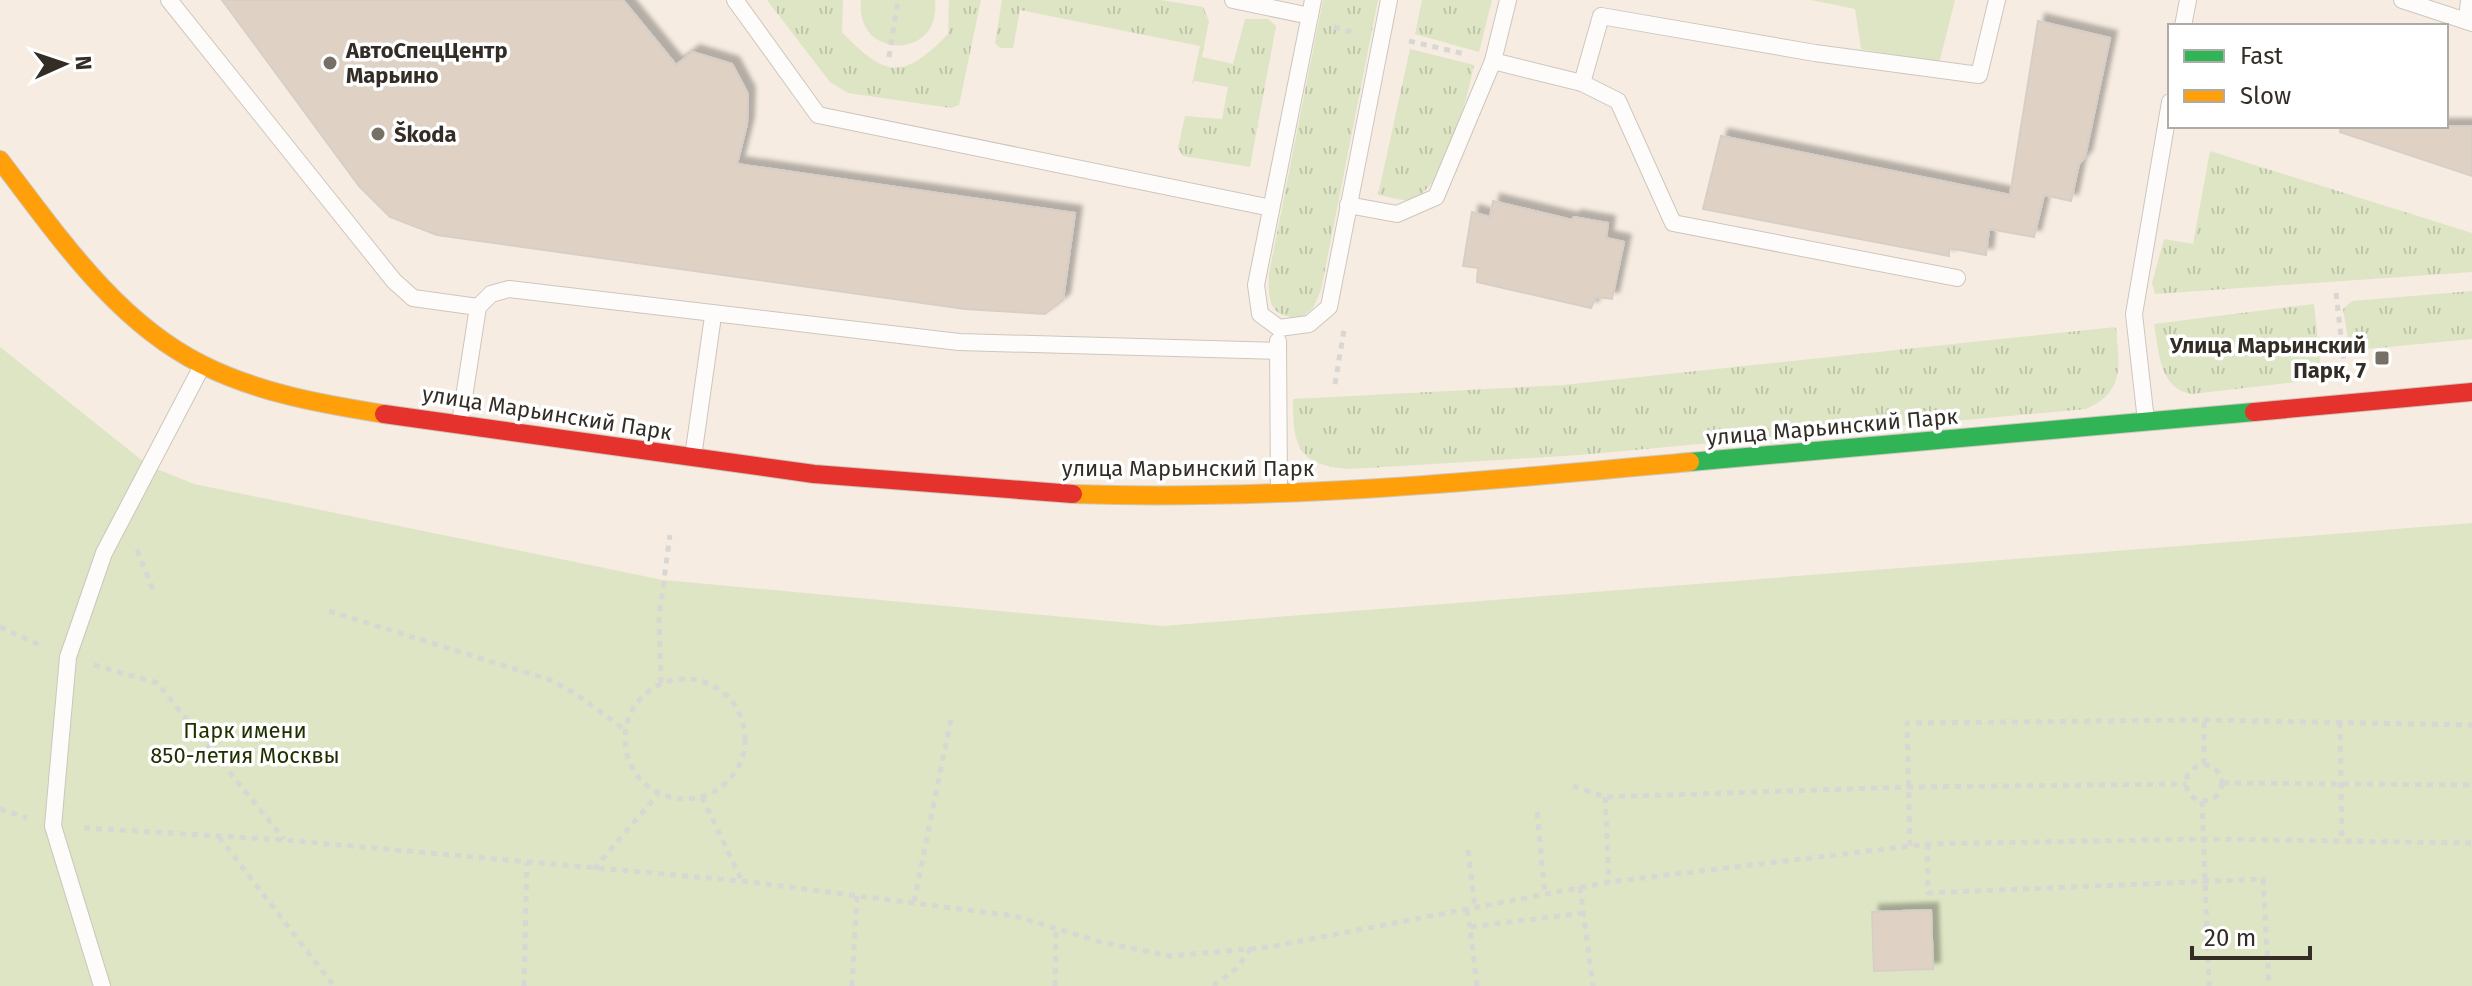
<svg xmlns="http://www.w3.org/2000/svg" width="2472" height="986" font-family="'Fira Sans',sans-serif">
<defs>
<pattern id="grass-tufts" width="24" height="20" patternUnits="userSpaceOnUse" patternTransform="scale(2)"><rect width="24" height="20" fill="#dde5c4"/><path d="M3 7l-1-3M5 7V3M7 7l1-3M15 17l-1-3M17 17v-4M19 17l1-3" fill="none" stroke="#bec5a8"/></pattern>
<filter id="shadow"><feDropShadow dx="7" dy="-7" stdDeviation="2" flood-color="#0004"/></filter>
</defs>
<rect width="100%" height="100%" fill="#f6ece1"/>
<g fill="url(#grass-tufts)">
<path d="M 767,0 L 843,0 L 842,32 C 885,77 903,81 948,34 L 949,0 L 981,0 L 959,105 L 951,108 L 848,93 L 830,82 Z"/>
<polygon points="1002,0 1161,0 1203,7 1209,21 1202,57 1233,64 1245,19 1268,19 1276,26 1250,167 1183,156 1178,148 1185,116 1222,119 1228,87 1195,81 1192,84 1200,46 1020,10 1013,48 1000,48 995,43"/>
<path d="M 1323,0 L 1378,0 L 1321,290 L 1313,308 L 1301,318 C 1269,317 1268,302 1269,274 Z"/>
<polygon points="1422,0 1492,0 1479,52 1415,34"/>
<path d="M 1410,49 L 1474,65 C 1467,97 1446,192 1409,200 C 1400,201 1387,196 1378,195 Z"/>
<polygon points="2210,151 2472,233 2472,272 2155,294 2152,283 2164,239 2193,244"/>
<polygon points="2472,291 2472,339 2356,350 2349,345 2343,309 2352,301"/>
<path d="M 2314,304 L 2322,379 L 2192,394 C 2159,389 2159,351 2154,324 Z"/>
<path d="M 2116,327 C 2119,365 2126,391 2086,409 L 1579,455 L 1351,469 C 1298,466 1293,447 1293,399 L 1563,385 Z"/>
</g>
<g fill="#dde5c4">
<path d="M 861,0 L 935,0 C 942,61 854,60 861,0 Z"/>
<polygon points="1811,0 1955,0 1939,63 1861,49 1855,9"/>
<polygon points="0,347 149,466 194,484 663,580 1163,626 2472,523 2472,986 0,986"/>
</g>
<g fill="#dfd2c5" stroke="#d7cfc7" stroke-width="2" filter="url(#shadow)">
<polygon points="222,0 623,0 676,65 693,52 732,64 748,94 747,124 737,164 1075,213 1063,300 1045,314 965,309 437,235 390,217 359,186"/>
<polygon points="2038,21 2110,38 2085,157 2079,164 2071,201 2044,195 2034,237 1989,229 1986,255 1949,248 1949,256 1703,209 1721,136 2010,195"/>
<polygon points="2341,126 2472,126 2472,176 2340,132"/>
<polygon points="1493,201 1572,220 1574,217 1608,223 1606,238 1624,242 1612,299 1596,297 1591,308 1477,282 1478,268 1463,266 1472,212 1490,217"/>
<polygon points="1931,910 1933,969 1874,971 1872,912"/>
</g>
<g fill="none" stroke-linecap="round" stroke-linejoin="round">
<g stroke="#cec6bd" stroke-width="18">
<g id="lane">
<polyline points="169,0 394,281 413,298 478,307"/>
<polyline points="735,0 818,115 1271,208"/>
<polyline points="1233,0 1310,16"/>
<polyline points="1313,0 1256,285 1260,314 1279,328 1309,324 1329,307 1389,0"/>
<polyline points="2402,0 2472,23"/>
<polyline points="2467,21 2469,0"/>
<polyline points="2183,26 2188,0"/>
<polyline points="1493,61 1582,83 1618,101 1673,223 1957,278"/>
<polyline points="1582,83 1601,16 1815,53 1979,75 1997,0"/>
<polyline points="1348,205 1397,214 1436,197 1493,61 1508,0"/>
<polyline points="1278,341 1279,493"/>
<polyline points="2146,421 2134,314 2170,102"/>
<polyline points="460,423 478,307 491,294 509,289 959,342 1278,351"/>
<polyline points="693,457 713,316"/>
<polyline points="102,986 53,826 68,657 104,553 202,366"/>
</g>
</g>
<g stroke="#cec6bd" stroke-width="20">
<polyline id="fast" points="1690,462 2254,412"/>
</g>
<g stroke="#cec6bd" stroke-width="20">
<g id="slow">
<path d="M 0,160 C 57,234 115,321 201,364 C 258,393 322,404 384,414"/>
<path d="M 1073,494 C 1280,501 1485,481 1690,462"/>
</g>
</g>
<g stroke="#cec6bd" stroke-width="20">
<g id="jam">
<polyline points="2254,412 2472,392"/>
<polyline points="384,414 814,474 1073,494"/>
</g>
</g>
<g stroke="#d9d7d3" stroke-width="5" stroke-dasharray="6 6" stroke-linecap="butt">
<polyline points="1334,27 1355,33"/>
<polyline points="1409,41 1465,54"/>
<polyline points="889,57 898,0"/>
<polyline points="2336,293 2344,363"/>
<polyline points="1335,384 1344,330"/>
<polyline points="137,550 155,595"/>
<polyline points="329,611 550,680 575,693 625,730"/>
<polyline points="0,627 44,647"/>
<polyline points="94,665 157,683 284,839"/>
<circle cx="685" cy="739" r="60"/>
<polyline points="661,683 659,617 670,535"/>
<polyline points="2340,722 2342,842"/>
<polyline points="2204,764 2204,720"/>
<circle cx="2204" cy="783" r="18"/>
<polyline points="2223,783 2472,785"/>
<polyline points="1573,786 1605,797 1908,787 2186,784"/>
<polyline points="702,797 742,881"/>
<polyline points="1605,797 1609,882"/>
<polyline points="2202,801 2209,986"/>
<polyline points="0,809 27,818"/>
<polyline points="1537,812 1545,894"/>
<polyline points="84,828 285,840 742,881 1015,916 1100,942 1171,956 1269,947 1609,882 1927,844 2203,839 2472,843"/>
<polyline points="219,837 334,986"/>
<polyline points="1927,844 1928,893 2263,879 2269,986"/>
<polyline points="1910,846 1907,723 2204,720 2472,725"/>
<polyline points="1468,850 1475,908"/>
<polyline points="594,869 658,794"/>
<polyline points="1580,887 1593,986"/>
<polyline points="914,902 952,714"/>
<polyline points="1467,910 1470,927"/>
<polyline points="524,986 527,863"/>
<polyline points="852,986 857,895"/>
<polyline points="1055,986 1056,929"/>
<polyline points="1213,986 1237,968 1251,948"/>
<polyline points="1477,986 1470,927 1584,913"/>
</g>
<use href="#lane" stroke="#fefcfa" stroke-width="16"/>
<use href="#fast" stroke="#30b455" stroke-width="18"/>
<use href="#slow" stroke="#ff9f0a" stroke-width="18"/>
<use href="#jam" stroke="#e5322d" stroke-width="18"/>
</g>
<g fill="#777067" stroke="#fff" stroke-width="3">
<circle cx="330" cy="63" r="8"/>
<circle cx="378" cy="134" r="8"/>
<rect x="2374" y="350" width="16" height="16" rx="4"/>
</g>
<g text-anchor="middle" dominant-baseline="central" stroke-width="7" stroke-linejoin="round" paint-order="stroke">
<g font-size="22" font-weight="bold" fill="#332d26" stroke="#fff" text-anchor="start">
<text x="346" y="50">АвтоСпецЦентр<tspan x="346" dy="25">Марьино</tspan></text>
<text x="394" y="134">Škoda</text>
<text x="2366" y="345" text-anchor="end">Улица Марьинский<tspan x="2366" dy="25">Парк, 7</tspan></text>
</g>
<g font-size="22" fill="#332d26" stroke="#fff">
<text transform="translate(547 413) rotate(9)">улица Марьинский Парк</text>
<text transform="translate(1832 427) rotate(-5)">улица Марьинский Парк</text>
<text x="1188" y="468">улица Марьинский Парк</text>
</g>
<g font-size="22" fill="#203100" stroke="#fff">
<text x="245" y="730">Парк имени<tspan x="245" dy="25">850-летия Москвы</tspan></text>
</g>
</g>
<rect x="2168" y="24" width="280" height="104" fill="#ffffff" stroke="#adaba8" stroke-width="2"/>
<rect x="2184" y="50" width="40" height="12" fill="#30b455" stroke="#adaba8" stroke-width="2"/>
<text x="2240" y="64" font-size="24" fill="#332d26">Fast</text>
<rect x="2184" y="90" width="40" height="12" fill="#ff9f0a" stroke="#adaba8" stroke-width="2"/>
<text x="2240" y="104" font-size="24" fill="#332d26">Slow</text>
<g transform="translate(64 64) rotate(87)" stroke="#ffffff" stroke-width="6" paint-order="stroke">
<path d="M0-6L14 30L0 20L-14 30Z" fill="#332d26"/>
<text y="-12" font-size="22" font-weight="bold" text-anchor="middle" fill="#332d26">N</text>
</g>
<path d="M2192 946v12h118v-12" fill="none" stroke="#332d26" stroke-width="4"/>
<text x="2204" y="946" font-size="24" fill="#332d26" stroke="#ffffff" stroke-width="6" paint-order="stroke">20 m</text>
</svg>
